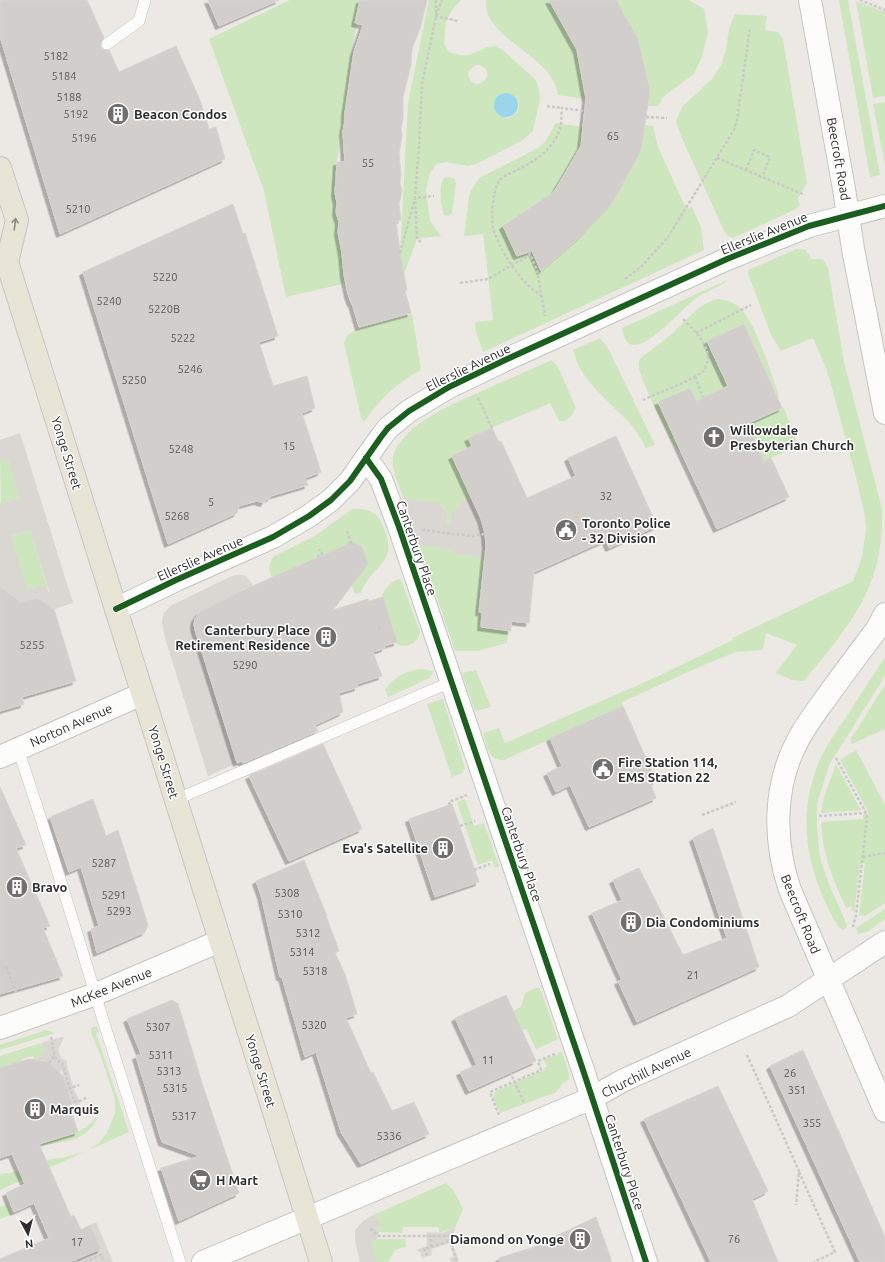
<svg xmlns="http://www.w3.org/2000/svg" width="885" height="1262" font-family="Ubuntu,sans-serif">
<defs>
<filter id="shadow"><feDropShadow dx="-3.5" dy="3.5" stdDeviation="0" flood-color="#0004"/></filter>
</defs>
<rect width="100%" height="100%" fill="#ece8e4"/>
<g fill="#cee6be" fill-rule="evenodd">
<polygon points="290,0 360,0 337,162 347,283 286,297 264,191 209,39"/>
<path d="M 429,0 L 461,0 L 452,10 L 446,22 L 444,44 L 449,52 L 460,55 L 470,55 L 487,47 L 496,46 L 504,51 L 536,80 L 539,89 L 540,99 L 533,131 L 523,140 L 478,163 L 468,166 L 446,162 L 436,164 L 430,173 L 426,189 L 430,221 L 441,236 L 417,239 L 404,274 L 400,253 L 408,103 ZM 477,65 C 498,68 482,92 471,81 C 465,75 469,68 477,65 ZM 505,93 C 522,95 524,112 508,118 L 495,100 L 499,95 Z"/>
<path d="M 486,0 L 549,0 L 577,50 L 586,99 L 558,95 C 554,59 497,43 487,12 C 486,9 486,4 486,0 Z"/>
<polygon points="616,0 689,0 704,9 706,18 708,34 701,59 694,74 664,96 658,106 648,106 650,90 638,39"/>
<polygon points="839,0 848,0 880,175 870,177"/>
<polygon points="856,1 885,12 885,96 873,98"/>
<polygon points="735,14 767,16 765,30 778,32 783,39 807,183 798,198 800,206 792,211 733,238 728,236 724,231 681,136 676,122 682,107 712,79 721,65 726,50 729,29"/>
<polygon points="885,102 885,166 873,104"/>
<polygon points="556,123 583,127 581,146 554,192 503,226 517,256 532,251 541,271 582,235 613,202 641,151 645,125 653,126 658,147 684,204 688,209 692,206 701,228 704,250 483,352 476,332 475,322 493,320 483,234 464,236 469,197 472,189 479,178 538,148 545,142"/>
<path d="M 450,177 L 455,179 L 456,184 L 452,214 L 449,216 L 444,215 C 441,206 438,186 444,178 Z"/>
<path d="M 797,249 L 806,250 L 811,259 L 823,259 L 828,268 L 844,362 L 882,509 C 885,587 849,626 804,681 L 792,680 L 776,673 L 797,645 L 766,633 L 763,650 L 736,652 L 706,664 L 622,702 L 623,706 L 504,760 C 488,761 487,746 483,733 L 499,728 L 505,743 L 654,678 L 733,640 L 732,638 L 853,581 L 858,569 L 862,556 L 866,530 L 865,516 L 856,477 L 832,388 L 826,368 L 813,338 L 781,351 L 771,335 L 748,273 L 748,270 Z"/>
<path d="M 725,281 L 725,283 L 701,295 L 695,299 C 683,308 645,352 630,344 C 624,341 623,333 622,328 Z"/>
<path d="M 718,299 C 725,300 734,302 740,308 C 755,321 772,375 779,396 L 778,398 L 744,324 L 707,341 L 728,386 L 696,401 L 689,388 L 658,402 L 680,449 L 678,450 L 673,443 C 666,430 635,372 639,361 C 641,356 667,339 674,332 C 687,319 700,303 718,299 Z"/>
<path d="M 412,314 L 421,370 C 394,385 382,397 364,422 L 361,417 L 344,343 L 347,336 L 355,330 Z"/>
<path d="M 600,338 L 608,348 L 655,445 L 646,448 C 641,439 636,430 629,422 C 607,399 582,383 573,350 Z"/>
<path d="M 552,360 L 558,367 L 576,408 C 573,415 567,423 559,421 L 550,403 L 468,438 L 472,447 L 452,456 L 471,498 L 460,503 C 460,509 456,511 451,513 L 450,526 L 446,525 L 448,512 L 442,509 L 439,503 L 404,499 C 400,488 391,469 393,458 C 399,424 462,400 491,387 C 511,378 532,369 552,360 Z"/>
<polygon points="784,408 798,446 764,461 747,424"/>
<polygon points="8,458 20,498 1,504 0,461"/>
<path d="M 352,509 C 364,508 376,511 381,522 C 402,565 373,561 361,593 L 355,594 L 350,581 L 368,564 L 362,547 L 353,542 L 274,577 L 271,576 C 268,568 269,563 274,556 L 315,536 Z"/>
<polygon points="30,530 49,592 28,590 11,536"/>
<polygon points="419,545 454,550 453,553 485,558 479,611 485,612 482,617 481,627 508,631 507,643 477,651 455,651"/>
<path d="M 398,579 L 401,580 L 420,632 C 417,644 406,649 396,644 L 381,599 C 383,590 390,583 398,579 Z"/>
<path d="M 885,657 L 885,676 L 829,765 L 817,804 L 817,827 L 820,858 L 829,884 L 847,925 L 846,928 L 842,930 C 833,923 823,896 818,885 C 802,840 802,798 822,755 C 829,741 838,729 847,716 C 859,697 872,677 885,657 Z"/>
<path d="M 421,669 L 433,671 L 430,678 L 388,697 L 385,690 C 395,676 405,671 421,669 Z"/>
<polygon points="476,670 491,707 475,711 462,673"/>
<polygon points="885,685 885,729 852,744 850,740"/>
<polygon points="443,699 465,768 462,773 452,777 427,704"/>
<path d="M 856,750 L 885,805 L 885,903 L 865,916 L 859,915 L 865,863 L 860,864 L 854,914 L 851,906 L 846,908 C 832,878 823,855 821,822 L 863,819 L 863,815 L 869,813 L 840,760 Z"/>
<polygon points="836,764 861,810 821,813 824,797"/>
<polygon points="465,799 474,826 484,823 499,866 495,868 492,860 478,865 457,802"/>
<polygon points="885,909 885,919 867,932 858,934 856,928"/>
<polygon points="535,988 540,988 558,1039 536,1049 526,1029 522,1030 513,1011 521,1007 525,993"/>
<polygon points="97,1026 99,1032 96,1033 129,1132 0,1190 0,1175 2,1174 19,1171 40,1161 65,1157 85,1152 99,1143 107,1133 115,1113 115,1099 100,1054 91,1033 91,1028"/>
<polygon points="46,1030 55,1033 0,1050 0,1045"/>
<polygon points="41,1043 41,1045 46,1049 36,1062 33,1056 22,1059 23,1061 0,1068 0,1056"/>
<polygon points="562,1052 569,1074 569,1079 560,1085 561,1087 554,1093 500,1113 493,1097 495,1096 494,1092 544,1070 543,1068 547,1067 544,1060 558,1054 557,1053"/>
<path d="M 96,1117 L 97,1119 C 85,1141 66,1142 43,1145 L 43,1143 C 61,1137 85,1134 96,1117 Z"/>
<polygon points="446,1183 454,1191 463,1209 455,1228 439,1233 439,1227 403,1227 402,1233 379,1232 375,1228 379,1224 373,1215"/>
<polygon points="7,1204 12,1214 0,1219 0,1207"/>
<polygon points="377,1239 405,1239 406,1247 395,1250 388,1262 377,1262 371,1244 371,1242"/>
</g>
<g fill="#dad6d2" fill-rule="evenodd">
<path d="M 20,433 L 73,603 L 54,609 L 37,598 L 21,603 L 8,593 L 0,595 L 0,502 L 1,504 L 20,498 L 8,459 L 0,461 L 0,440 ZM 30,530 L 49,591 L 49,592 L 47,592 L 45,585 L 28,590 L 11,536 Z"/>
<polygon points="471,498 481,519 485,534 486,546 485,558 453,553 453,550 419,545 404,499 440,503 442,509 448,512 446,525 450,525 451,513 456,510 460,506 460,503"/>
<polygon points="234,575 243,575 246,576 253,585 199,613 194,624 195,630 237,763 208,776 165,638 162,623 163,614 172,605"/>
<polygon points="62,1037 64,1038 58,1049 61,1058 67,1061 67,1066 74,1090 80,1101 79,1107 74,1104 72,1104 62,1071 56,1073 53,1066 48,1062 42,1060 36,1062 46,1049 42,1046 41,1043"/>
<polygon points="373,1215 380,1224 375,1228 379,1232 377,1239 371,1242 377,1262 360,1262 355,1240 355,1230 363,1221"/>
<polygon points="96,1222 113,1262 70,1262 100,1249 90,1225"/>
<polygon points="455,1228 453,1236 453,1244 459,1262 451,1262 450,1258 454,1257 450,1243 431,1249 432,1255 422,1258 420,1252 416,1250 427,1246 426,1232 442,1233"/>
</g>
<circle fill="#99d6ec" cx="506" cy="105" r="12"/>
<g fill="#d1cecb" stroke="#d7d4d0" filter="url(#shadow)">
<polygon points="0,0 87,0 104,38 101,42 101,48 104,50 109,50 119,72 176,46 200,100 209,129 216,127 225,159 60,234 0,36"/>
<polygon points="208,0 279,0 219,26"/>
<polygon points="360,0 427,0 420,29 412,49 411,65 403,97 403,119 401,127 402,136 399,154 401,174 400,182 402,191 399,204 401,220 396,221 400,253 407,290 405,291 411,313 359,327 352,303 351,303 348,294 344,275 342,253 338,232 339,222 336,212 337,203 335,193 337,162 345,162 343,132 345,121 345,113 354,52 363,25 355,23"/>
<polygon points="549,0 616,0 638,39 650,90 641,151 613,202 582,235 541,271 532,251 517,256 503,226 554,192 581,146 586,99 577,50"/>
<polygon points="233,204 243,234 245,233 278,336 259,342 273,386 307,376 315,408 302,413 321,472 305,478 308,485 271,496 270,498 266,499 264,503 257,501 239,506 237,513 168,544 83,272"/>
<polygon points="744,324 782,408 747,424 764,461 771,458 789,497 717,529 658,402 690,388 696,401 728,386 707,341"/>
<polygon points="492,428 499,442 501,441 527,498 576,476 568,458 616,436 657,526 609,548 606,540 534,572 529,623 511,621 511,631 481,627 482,612 479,612 486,546 485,534 481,519 452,456 472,446 468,438"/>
<polygon points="353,542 362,547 368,564 333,610 368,599 369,601 383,597 397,642 384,646 385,648 373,652 382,676 357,684 358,687 339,693 343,712 315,725 318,731 243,763 241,761 237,763 195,630 194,624 195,619 199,613 203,610 248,588"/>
<polygon points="0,587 21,603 37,598 54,609 76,681 22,697 24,704 0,711"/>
<polygon points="623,706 656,781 650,783 656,798 589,827 570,785 556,792 547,773 562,766 550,738"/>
<polygon points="323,744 362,829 289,861 249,776"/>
<polygon points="0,787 26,845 16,848 50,926 43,928 63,976 0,994"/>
<polygon points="93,799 106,836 118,830 148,925 145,932 97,953 91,929 99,926 81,867 69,872 50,817"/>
<polygon points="452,804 479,882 435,897 409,819"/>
<polygon points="713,828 759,967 637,1022 618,981 622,980 592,913 622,900 613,880 639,868 683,955 727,938 693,838"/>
<polygon points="304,860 327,916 326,916 339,951 335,953 345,974 357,1014 346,1018 371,1073 373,1072 392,1111 414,1102 429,1134 361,1164 341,1132 316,1052 305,1057 282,977 280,977 261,895 256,881"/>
<polygon points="506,995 536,1061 469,1091 460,1072 477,1065 455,1018"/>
<polygon points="172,1000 178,1004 203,1086 239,1193 179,1221 161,1168 200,1156 162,1142 136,1056 141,1054 127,1019"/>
<polygon points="803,1050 885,1237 885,1262 860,1262 770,1066"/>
<polygon points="29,1059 48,1062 63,1076 72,1104 69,1105 78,1132 39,1144 71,1217 74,1215 81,1230 90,1225 101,1249 70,1262 0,1262 0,1259 49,1238 34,1203 14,1212 6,1193 25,1184 12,1154 0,1158 0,1068"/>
<polygon points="718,1086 768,1191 752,1199 778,1262 711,1262 644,1119"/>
<polygon points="596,1217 612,1262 500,1262 499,1258 557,1240 556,1236"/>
</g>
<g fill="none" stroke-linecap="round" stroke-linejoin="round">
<g stroke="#c5c4c5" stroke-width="12">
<g id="service">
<polyline points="107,44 139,21 145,0"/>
<path d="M 18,749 C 48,839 76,929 103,1020 C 128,1101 155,1181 180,1262"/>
<polyline points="175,800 451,682"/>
</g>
</g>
<g stroke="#c5c4c5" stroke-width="24">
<g id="minor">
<polyline points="366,458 381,479 399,527 583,1070 646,1262"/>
<polyline points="116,609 176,580 273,537 309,516 331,500 350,481 381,437 388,428 409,411 449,387 505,360 727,259 809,226 885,206"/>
<polyline points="0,757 142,694"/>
<polyline points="0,1028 96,994 220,941"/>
<polyline points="203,1262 592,1098 622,1081 788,1006 885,942"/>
</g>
</g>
<g stroke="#c5c4c5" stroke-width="24">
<g id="tertiary">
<polyline points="810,0 844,189 853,249 885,413"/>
<path d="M 885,614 L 877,629 C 862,649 846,670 831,691 C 819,708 805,725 796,744 C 773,789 774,843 790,890 L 885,1111"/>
</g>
</g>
<g stroke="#c6c5c4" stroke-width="24">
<g id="primary">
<polyline points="0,168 17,220 7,262"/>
<polyline points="0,255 7,262 321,1262"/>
</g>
</g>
<g stroke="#c9c9c8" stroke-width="2.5" stroke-dasharray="3 2" stroke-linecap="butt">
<polyline points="436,0 436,16 458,21"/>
<polyline points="860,0 885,10"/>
<polyline points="547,106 562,108"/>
<polyline points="646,117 667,118"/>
<polyline points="717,158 805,195"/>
<polyline points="746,170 754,150 770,157 762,177"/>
<polyline points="421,242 417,239 415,198 419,146 422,84 436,16 442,0"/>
<polyline points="529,252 537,270 545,316"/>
<polyline points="400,253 415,198 434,196"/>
<polyline points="625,279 642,266 668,237 734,130 737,120 750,27"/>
<polyline points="460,283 488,279 530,255"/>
<path d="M 542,296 C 521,284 502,254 494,231 C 490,221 493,190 499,181 C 502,176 512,173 517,170 C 535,161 553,150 560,129 C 562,123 561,115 562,108 L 584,111"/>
<polyline points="696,333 751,305"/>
<polyline points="695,377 703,397"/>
<polyline points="478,398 492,428"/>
<path d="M 643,400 C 656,393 696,380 704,370 C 707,365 709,358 707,352 C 704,339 691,327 682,318"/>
<polyline points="422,530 471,536 485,534"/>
<polyline points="347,531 351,543 348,544"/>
<polyline points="319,557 318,556 322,554 319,549"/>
<polyline points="378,629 383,627"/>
<polyline points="836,758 866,813 867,818 856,915 853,927"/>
<polyline points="450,805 449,802 467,795"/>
<polyline points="702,815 736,802"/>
<polyline points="819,816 866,813"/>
<polyline points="460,826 475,821"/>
<polyline points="863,857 885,853"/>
<polyline points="474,870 490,864"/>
<polyline points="6,967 17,995"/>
<polyline points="51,1037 53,1049 56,1060 62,1063 74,1101 80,1101 88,1097"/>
<polyline points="747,1055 799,1171 796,1205"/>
<polyline points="49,1063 55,1055"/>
<polyline points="510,1072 524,1103"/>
<polyline points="68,1089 79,1085"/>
<polyline points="499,1115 490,1092 541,1070 538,1061 555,1054"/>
<polyline points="799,1172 835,1252 814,1262"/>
<polyline points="370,1229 379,1236 450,1236 450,1241 457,1262"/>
<polyline points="431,1247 431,1236"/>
<polyline points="427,1256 424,1249 450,1241"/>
<polyline points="75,1260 76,1262"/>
<polyline points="85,1262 101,1255 104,1262"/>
</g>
<use href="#service" stroke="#fcfcfb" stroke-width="11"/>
<use href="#minor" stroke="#fcfcfb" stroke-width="22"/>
<use href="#tertiary" stroke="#fcfcfb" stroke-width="22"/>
<use href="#primary" stroke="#e8e4d6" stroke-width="22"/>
<g stroke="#fff" stroke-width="8">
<g id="cycleway">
<polyline points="366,458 381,479 399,527 583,1070 646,1262"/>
<polyline points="116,609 176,580 273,537 309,516 331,500 350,481 381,437 388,428 409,411 449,387 505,360 727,259 809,226 885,206"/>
</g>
</g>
<use href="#cycleway" stroke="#1b5e20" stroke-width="6"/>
</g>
<defs><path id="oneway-shaft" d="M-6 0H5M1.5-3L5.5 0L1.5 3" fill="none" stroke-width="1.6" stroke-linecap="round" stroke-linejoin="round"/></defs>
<use stroke="#8b8982" href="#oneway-shaft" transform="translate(15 224) rotate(-83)"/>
<defs>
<g id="building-disc" transform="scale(1.15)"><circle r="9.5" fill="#706f6e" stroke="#fff"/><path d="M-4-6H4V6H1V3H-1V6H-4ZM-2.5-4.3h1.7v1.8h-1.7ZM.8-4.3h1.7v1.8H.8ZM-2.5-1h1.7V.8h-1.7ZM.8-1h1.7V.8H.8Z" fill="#fff"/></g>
<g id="church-disc" transform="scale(1.15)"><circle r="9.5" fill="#706f6e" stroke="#fff"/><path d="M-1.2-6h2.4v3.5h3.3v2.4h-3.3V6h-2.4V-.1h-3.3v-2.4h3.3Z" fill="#fff"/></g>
<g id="civic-disc" transform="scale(1.15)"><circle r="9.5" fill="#706f6e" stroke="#fff"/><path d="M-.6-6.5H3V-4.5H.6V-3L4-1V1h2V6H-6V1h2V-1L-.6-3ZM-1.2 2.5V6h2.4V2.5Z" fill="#fff"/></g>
<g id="supermarket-disc" transform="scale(1.15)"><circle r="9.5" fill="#706f6e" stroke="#fff"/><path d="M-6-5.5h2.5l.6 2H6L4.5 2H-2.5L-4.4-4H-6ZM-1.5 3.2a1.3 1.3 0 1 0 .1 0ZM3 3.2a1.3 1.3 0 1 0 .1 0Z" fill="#fff"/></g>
</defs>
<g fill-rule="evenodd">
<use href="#building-disc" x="118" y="114"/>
<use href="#church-disc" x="714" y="437"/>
<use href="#civic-disc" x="566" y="530"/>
<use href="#building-disc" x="326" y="637"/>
<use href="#civic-disc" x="603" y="769"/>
<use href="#building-disc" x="443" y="848"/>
<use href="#building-disc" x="17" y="887"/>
<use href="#building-disc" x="631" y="922"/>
<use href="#building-disc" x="35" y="1109"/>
<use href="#supermarket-disc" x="200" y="1180"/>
<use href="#building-disc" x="580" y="1239"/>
</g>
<g text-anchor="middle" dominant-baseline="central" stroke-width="3" stroke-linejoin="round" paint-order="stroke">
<g font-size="11" fill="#585857">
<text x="56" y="56">5182</text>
<text x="64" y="76">5184</text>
<text x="69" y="97">5188</text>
<text x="76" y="114">5192</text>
<text x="613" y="136">65</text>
<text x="84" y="138">5196</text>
<text x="368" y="163">55</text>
<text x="78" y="209">5210</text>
<text x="165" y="277">5220</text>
<text x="109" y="301">5240</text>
<text x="164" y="309">5220B</text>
<text x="183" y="338">5222</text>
<text x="190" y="369">5246</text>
<text x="134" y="380">5250</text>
<text x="289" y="446">15</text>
<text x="181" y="449">5248</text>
<text x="606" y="496">32</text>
<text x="211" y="502">5</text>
<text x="177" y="516">5268</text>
<text x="32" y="645">5255</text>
<text x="245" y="665">5290</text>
<text x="104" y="863">5287</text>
<text x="287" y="893">5308</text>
<text x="114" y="895">5291</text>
<text x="119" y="911">5293</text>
<text x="290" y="914">5310</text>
<text x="308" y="933">5312</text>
<text x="302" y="952">5314</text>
<text x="315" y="971">5318</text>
<text x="693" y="975">21</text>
<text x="314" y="1025">5320</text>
<text x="158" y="1027">5307</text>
<text x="161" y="1055">5311</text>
<text x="488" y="1060">11</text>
<text x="169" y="1071">5313</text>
<text x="790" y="1073">26</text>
<text x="175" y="1088">5315</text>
<text x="797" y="1090">351</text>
<text x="184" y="1116">5317</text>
<text x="812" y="1123">355</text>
<text x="389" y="1136">5336</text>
<text x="734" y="1239">76</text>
<text x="77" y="1242">17</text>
</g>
<g font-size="13" font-weight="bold" fill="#2e2e2e" stroke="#fff" text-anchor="start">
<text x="134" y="114">Beacon Condos</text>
<text x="730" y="430">Willowdale<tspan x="730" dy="15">Presbyterian Church</tspan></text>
<text x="582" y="523">Toronto Police<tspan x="582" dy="15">- 32 Division</tspan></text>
<text x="310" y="630" text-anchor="end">Canterbury Place<tspan x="310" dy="15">Retirement Residence</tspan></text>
<text x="618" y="762">Fire Station 114,<tspan x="618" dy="15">EMS Station 22</tspan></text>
<text x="428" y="848" text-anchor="end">Eva's Satellite</text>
<text x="32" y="887">Bravo</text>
<text x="646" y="922">Dia Condominiums</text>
<text x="50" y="1109">Marquis</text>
<text x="216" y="1180">H Mart</text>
<text x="564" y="1239" text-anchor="end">Diamond on Yonge</text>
</g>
<g font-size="13" fill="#2e2e2e" stroke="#fff">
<text transform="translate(839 159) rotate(80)">Beecroft Road</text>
<text transform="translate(764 233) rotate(-22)">Ellerslie Avenue</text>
<text transform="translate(468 367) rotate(-26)">Ellerslie Avenue</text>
<text transform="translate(67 453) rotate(73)">Yonge Street</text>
<text transform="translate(417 548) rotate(71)">Canterbury Place</text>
<text transform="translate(200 558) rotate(-24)">Ellerslie Avenue</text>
<text transform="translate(71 725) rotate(-24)">Norton Avenue</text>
<text transform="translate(164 762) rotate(73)">Yonge Street</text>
<text transform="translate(522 854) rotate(71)">Canterbury Place</text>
<text transform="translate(801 914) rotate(68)">Beecroft Road</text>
<text transform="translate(111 987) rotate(-22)">McKee Avenue</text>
<text transform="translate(261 1071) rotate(73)">Yonge Street</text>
<text transform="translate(646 1072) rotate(-26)">Churchill Avenue</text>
<text transform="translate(625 1162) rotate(72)">Canterbury Place</text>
</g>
</g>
<g transform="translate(28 1234) rotate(173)" stroke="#ffffff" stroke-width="3" paint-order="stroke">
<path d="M0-3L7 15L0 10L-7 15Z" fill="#2e2e2e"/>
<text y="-6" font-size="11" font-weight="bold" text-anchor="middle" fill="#2e2e2e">N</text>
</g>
</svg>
